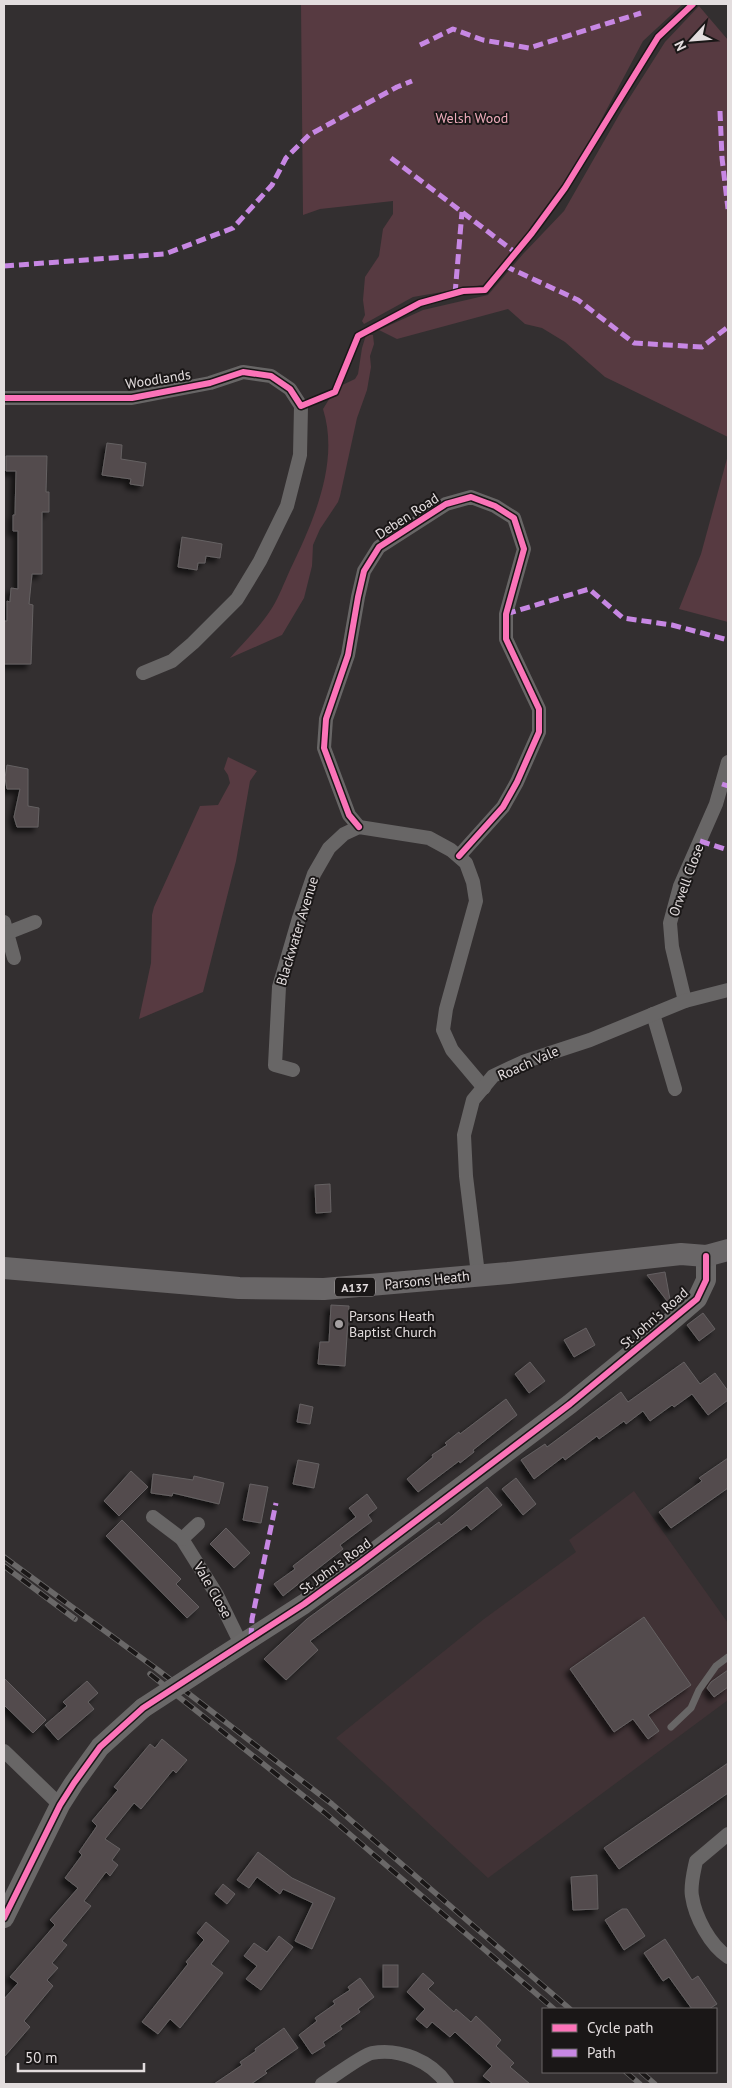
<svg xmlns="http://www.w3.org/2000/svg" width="732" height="2088" font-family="'PT Sans',sans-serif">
<defs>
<filter id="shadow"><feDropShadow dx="-4.5" dy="4.5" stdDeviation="2.5" flood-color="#0009"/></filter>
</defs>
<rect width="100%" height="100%" fill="#332f30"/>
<polygon fill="#403235" points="634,1491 728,1623 728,1700 488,1878 336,1738 484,1619 576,1552 569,1540"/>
<g fill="#573a41">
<polygon points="301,4 683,4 643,41 557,203 483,285 413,297 364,324 362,321 365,315 363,300 365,277 379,256 383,229 393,214 393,201 320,209 303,215"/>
<polygon points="699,6 728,40 728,437 605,377 565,342 542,328 525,324 508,309 397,339 379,330 423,310 488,295 523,254 564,211 623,108 665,42"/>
<path d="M 366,335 L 373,335 L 374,344 L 370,356 L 371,367 L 367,390 L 357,418 L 340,496 L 338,502 L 320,529 L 313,545 L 312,566 L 304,598 L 282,635 L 230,658 C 244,642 260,627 272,608 C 279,597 284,583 290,570 C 313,522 340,463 323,409 L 336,388 L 355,379 L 358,374 L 362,348 Z"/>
<polygon points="728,455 728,622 679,609 701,554"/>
<polygon points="228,757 257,771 250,781 236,861 203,992 139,1019 151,963 152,915 154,907 200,806 218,805 230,783 228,775 224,769"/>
</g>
<g fill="#534b4d" stroke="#656162" filter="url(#shadow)">
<polygon points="107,443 122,445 121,459 146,463 143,486 130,484 131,479 102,475"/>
<polygon points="6,456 47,456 46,492 49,492 49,512 42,512 42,574 32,574 29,604 33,605 31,664 4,664 4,621 7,621 7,601 10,602 11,588 18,589 18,531 13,531 13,515 15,515 16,471 6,471"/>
<polygon points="182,537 222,544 220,558 206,556 205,563 198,563 197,570 178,567"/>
<polygon points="7,765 28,769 28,806 39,808 38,827 17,827 14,817 20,789 7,789 5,778"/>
<polygon points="330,1184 331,1212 316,1213 315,1185"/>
<polygon points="665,1272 671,1305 671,1306 647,1275"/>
<polygon points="331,1305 349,1306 345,1366 318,1364 320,1342 329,1342"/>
<polygon points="703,1313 715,1329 699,1341 687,1325"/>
<polygon points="586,1328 595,1345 574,1357 564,1340"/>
<polygon points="530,1362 545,1381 529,1393 515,1374"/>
<polygon points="684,1362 700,1384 715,1373 728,1391 728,1400 708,1415 692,1394 674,1407 672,1405 650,1421 643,1411 626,1424 624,1421 599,1439 597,1436 565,1460 563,1457 534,1479 521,1460 545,1444 547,1447 621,1392 628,1402"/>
<polygon points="506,1399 517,1415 473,1450 474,1452 460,1463 459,1461 418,1492 407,1479 433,1457 432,1455 447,1445 445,1443 459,1432 460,1434"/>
<polygon points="300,1404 313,1407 310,1424 297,1422"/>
<polygon points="728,1458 728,1488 671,1528 659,1512 702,1481 699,1478"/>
<polygon points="298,1460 319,1464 314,1488 293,1484"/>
<polygon points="131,1471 148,1487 119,1516 104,1501"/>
<polygon points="153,1474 193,1480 194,1476 224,1483 219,1504 173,1493 172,1496 151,1493"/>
<polygon points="516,1478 536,1504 523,1515 502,1489"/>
<polygon points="250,1484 268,1487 261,1523 243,1520"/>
<polygon points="487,1487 502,1505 471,1530 467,1525 310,1641 318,1650 286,1680 264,1659 307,1619 439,1522 441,1525"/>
<polygon points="367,1494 377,1508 368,1515 372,1521 340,1545 343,1549 283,1596 274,1584 295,1569 293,1566 356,1517 349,1508"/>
<polygon points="122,1520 181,1579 176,1584 199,1607 187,1618 106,1536"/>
<polygon points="226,1528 250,1553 234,1568 210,1544"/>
<polygon points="644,1617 691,1685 648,1715 659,1731 648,1739 633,1719 614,1732 570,1669"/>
<polygon points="728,1670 728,1687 714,1697 707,1688 711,1682"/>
<polygon points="4,1678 46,1720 33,1733 4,1705"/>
<polygon points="87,1681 98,1693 88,1702 94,1709 58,1740 45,1725 67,1706 63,1702"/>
<polygon points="162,1739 187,1760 176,1773 173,1770 141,1809 134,1803 105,1839 120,1849 112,1860 118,1865 110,1876 106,1872 84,1901 91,1906 62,1941 67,1945 52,1963 58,1968 47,1980 53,1986 24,2021 30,2027 4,2057 4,1999 18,1983 10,1977 55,1925 50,1920 78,1888 65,1878 82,1855 79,1852 97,1826 92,1821 118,1790 114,1787 150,1744 155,1748"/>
<polygon points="728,1763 728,1793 619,1869 604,1848"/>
<polygon points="258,1852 292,1878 335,1898 312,1949 295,1941 313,1903 283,1889 280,1894 257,1877 249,1888 237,1880"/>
<polygon points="597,1875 598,1909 573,1910 571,1877"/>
<polygon points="223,1884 235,1894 227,1904 215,1894"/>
<polygon points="622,1909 627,1909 645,1936 624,1950 605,1920"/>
<polygon points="206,1922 229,1941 211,1964 223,1973 180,2028 170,2019 158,2034 142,2022 188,1964 186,1962 204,1940 197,1933"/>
<polygon points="279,1936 293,1947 261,1990 246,1979 257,1966 244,1956 254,1943 267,1952"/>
<polygon points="665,1939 692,1980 698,1976 717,2004 709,2009 692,2009 669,1977 663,1981 644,1953"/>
<rect x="383" y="1965" width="15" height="22"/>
<polygon points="423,1973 434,1983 428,1989 454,2012 456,2009 471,2022 476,2016 501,2040 496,2046 514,2063 510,2067 530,2084 493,2084 483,2076 492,2066 455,2032 450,2037 432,2022 427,2028 416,2019 425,2009 407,1992"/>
<polygon points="360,1978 374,1997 358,2009 360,2012 340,2026 342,2029 323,2042 325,2046 312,2054 299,2035 317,2021 315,2018 335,2004 333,2001 350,1990 348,1987"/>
<polygon points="284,2028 298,2048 265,2071 267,2073 251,2084 214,2084 242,2065 240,2062 256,2051 255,2049"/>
</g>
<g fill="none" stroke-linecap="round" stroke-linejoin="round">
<polyline stroke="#686666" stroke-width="7" points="671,1727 691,1708 699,1690 716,1666 728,1657"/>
<g stroke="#686666" stroke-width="14">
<polyline points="4,398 132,398 210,383 243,372 271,376 290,389 301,406 300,455 287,506 260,561 237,599 193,643 172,661 143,673"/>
<polyline points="359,827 349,815 324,748 326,719 348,655 358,597 364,571 379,547 446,504 471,497 495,506 514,518 524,549 506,614 506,639 539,709 539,732 517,782 503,807 459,856"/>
<polyline points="4,922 14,958"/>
<polyline points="7,933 35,922"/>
<polyline points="685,1001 672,947 670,923 680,886 716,804 728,762"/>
<polyline points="653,1014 675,1089"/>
<polyline points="293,1070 275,1065 279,987 299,918 314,874 329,848 344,834 359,827 429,838 451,850 466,863 473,882 476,901 446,1009 443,1030 452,1050 484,1088"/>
<polyline points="478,1274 466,1176 464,1135 473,1100 493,1076 523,1062 590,1040 685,1001 728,990"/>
<polyline points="153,1517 182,1539 217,1595 241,1644"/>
<polyline points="182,1539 198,1524"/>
<polyline points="4,1751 60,1805"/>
<path d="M 728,1834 L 696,1861 C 694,1871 690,1886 692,1896 C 695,1917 710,1945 728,1957"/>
<path d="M 322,2084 C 332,2078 362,2055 372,2053 C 400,2048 431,2061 447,2084"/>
</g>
<g stroke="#6a6868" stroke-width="20">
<polyline points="220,1658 304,1604 359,1564 570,1404 668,1324 697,1299 706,1280 706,1256"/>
<polyline points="4,1918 60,1805 74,1783 100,1747 143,1708"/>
</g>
<polyline stroke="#696667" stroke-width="22" points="4,1268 239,1288 324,1289 508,1273 681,1254 706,1256 728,1250"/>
<g stroke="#6a6868" stroke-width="5.5">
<g id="rail">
<polyline points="4,1557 158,1670 332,1804 570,2009"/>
<polyline points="4,1566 75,1619"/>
<polyline points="150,1674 325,1813 554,2009"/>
<polyline points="626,2072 640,2084"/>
<polyline points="641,2072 655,2084"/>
</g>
</g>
<use href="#rail" stroke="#1a1717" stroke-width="4" stroke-dasharray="11" stroke-linecap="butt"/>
<polyline stroke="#6a6868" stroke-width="20" points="143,1708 220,1658"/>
<g stroke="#c787e3" stroke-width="5" stroke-dasharray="10 5" stroke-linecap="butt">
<polyline points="420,45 453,29 483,40 529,48 641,13"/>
<polyline points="720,111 722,158 728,209"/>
<polyline points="391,158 516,253"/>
<polyline points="4,266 165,254 233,228 272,185 286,158 309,135 397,87 412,81"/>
<polyline points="505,266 578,300 634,343 702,347 728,327"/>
<polyline points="455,294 462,212"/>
<polyline points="506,614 589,589 623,618 672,625 728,640"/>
<polyline points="722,784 728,786"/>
<polyline points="700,841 728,850"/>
<polyline points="251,1638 252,1619 276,1503"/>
</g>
<g stroke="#1a1717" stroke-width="9">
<g id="cycleway">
<polyline points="4,398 132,398 210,383 243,372 271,376 290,389 301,406 335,392 358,336 420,303 463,291 485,290 532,233 565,188 658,37 693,4"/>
<polyline points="359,827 349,815 324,748 326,719 348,655 358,597 364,571 379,547 446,504 471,497 495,506 514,518 524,549 506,614 506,639 539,709 539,732 517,782 503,807 459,856"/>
<polyline points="4,1918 60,1805 74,1783 100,1747 143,1708 304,1604 359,1564 570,1404 697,1299 706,1280 706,1256"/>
</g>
</g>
<use href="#cycleway" stroke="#fb73b8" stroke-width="6"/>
</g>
<circle fill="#a5a0a1" stroke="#1a1717" stroke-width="2" cx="339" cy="1324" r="5"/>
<g text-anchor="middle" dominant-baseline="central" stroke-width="4" stroke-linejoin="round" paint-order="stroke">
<rect fill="#1a1717" stroke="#a7a2a2" stroke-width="1" x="335" y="1277.5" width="40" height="19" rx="4"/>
<g font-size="12" font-weight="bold" fill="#e3ddde">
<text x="355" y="1287">A137</text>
</g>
<g font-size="14" fill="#eeacbb" stroke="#1a1717">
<text x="472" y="118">Welsh Wood</text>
</g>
<g font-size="14" fill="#e3ddde" stroke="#1a1717">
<text transform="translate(158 379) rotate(-9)">Woodlands</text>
<text transform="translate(407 516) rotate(-33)">Deben Road</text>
<text transform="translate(686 880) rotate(-70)">Orwell Close</text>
<text transform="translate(297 931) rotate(-73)">Blackwater Avenue</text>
<text transform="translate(528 1063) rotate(-24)">Roach Vale</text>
<text transform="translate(427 1280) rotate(-6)">Parsons Heath</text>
<text transform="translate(654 1318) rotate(-41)">St John's Road</text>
<text transform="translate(335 1566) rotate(-36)">St John's Road</text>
<text transform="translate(213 1590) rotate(60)">Vale Close</text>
</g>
<g font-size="14" fill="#e3ddde" stroke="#1a1717" text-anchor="start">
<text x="349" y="1316">Parsons Heath<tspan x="349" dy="16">Baptist Church</tspan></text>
</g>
</g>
<rect width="732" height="2088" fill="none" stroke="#e3ddde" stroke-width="10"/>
<rect x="542" y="2008" width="175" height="65" fill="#1a1717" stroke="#6a6667"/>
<rect x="552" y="2024" width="25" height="8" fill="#fb73b8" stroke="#6a6667"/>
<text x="587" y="2033" font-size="15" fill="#e3ddde">Cycle path</text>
<rect x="552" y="2049" width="25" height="8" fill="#c787e3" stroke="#6a6667"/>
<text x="587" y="2058" font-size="15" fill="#e3ddde">Path</text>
<g transform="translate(692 40) rotate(244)" stroke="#1a1717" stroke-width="4" paint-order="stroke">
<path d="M0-4L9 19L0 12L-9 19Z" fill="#e3ddde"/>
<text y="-8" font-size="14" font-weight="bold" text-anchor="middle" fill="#e3ddde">N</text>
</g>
<path d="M18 2063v8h126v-8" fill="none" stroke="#e3ddde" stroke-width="2.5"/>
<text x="25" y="2063" font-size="15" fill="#e3ddde" stroke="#1a1717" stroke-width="4" paint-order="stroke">50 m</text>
</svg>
